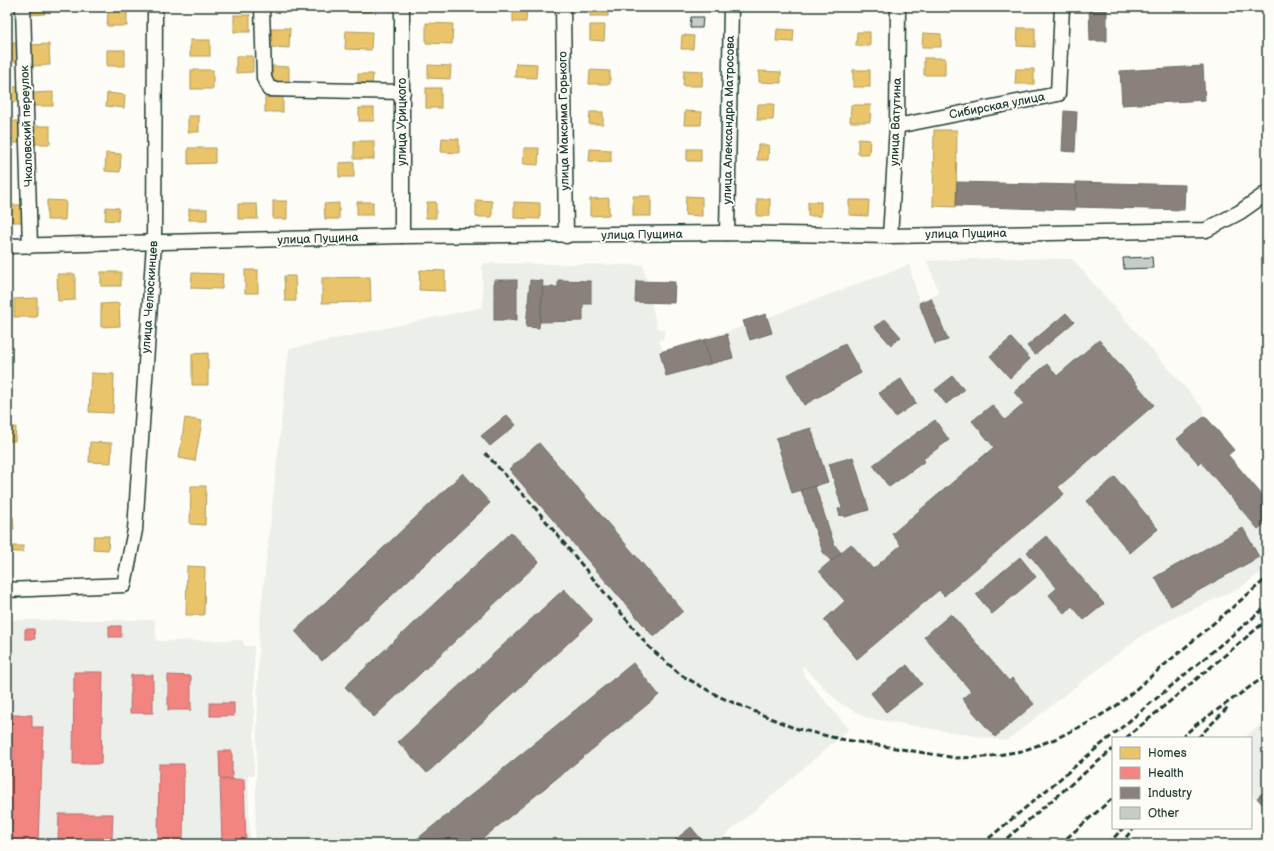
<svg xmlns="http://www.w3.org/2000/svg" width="1274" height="851" font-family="'Balsamiq Sans',sans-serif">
<rect width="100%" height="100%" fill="#fdfcf7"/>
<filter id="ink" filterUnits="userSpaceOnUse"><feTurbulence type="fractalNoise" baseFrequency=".025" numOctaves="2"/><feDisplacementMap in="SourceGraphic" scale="8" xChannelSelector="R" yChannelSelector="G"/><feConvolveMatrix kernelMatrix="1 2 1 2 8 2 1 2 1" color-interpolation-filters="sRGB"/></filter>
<g filter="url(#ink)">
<g fill="#eceee9">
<polygon points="999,258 1072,259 1203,408 1205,416 1234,450 1229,455 1267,499 1267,568 1241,587 1170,620 1141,636 1006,741 867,718 838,702 802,665 804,676 849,729 715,844 255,844 259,629 289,349 483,307 482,263 643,265 657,328 665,330 663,340 659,339 662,351 733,330 909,265 919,301 939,293 927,261"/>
<polygon points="7,620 155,620 156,641 243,640 244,646 254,646 254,775 248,775 250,844 7,844"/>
<polygon points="1267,719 1267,811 1251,794 1251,738 1244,738"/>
</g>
<g fill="#e9c46a" stroke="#ac9c5a">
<rect x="7" y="7" width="9" height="4"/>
<polygon points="29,7 44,7 45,14 30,15"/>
<rect x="270" y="7" width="12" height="2"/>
<rect x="348" y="7" width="24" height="5"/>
<polygon points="513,7 527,7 526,22 513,22"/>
<rect x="590" y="7" width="18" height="9"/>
<polygon points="691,7 703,7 702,11 691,11"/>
<polygon points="758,7 780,7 779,10 758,10"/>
<polygon points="108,10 127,10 127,26 107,26"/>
<rect x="234" y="15" width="16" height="17"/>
<polygon points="426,23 453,24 452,44 426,43"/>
<polygon points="590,25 605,25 604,41 590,40"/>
<polygon points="271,28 290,28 289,48 271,47"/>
<polygon points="1018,28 1035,28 1035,47 1017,46"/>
<polygon points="777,29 794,30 793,42 776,41"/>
<polygon points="346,31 372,32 371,50 345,49"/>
<polygon points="857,32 870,32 870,46 856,46"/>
<polygon points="923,33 941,34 941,47 922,47"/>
<polygon points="682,35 694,36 693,49 681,49"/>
<rect x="190" y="40" width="20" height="16"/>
<polygon points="7,43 18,43 19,62 7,62"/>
<polygon points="49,44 50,65 32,66 30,45"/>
<rect x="107" y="50" width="18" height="16"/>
<polygon points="236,56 253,56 253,72 236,73"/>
<rect x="924" y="58" width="21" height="17"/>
<polygon points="516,63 537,64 536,78 515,77"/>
<polygon points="428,65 451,66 450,79 428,78"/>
<polygon points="272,66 289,67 289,84 272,84"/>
<polygon points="1016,69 1034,69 1034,84 1015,84"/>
<rect x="191" y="70" width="22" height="19"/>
<polygon points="590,70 610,71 610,84 589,84"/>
<polygon points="684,70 703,71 702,86 683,86"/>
<rect x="853" y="70" width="17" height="17"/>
<polygon points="759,71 781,72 781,83 759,82"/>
<polygon points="358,74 373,74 372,84 358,83"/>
<rect x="7" y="87" width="12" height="15"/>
<rect x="426" y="88" width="15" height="20"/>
<polygon points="53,92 53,106 33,106 33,93"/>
<polygon points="107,93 125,95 124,108 106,106"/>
<rect x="265" y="97" width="18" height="15"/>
<polygon points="758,104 774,104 773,120 757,120"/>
<polygon points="851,105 871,105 870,122 850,122"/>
<rect x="359" y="108" width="15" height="13"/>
<polygon points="685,111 702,112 701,125 684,125"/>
<polygon points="590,112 603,112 603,124 589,124"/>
<rect x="188" y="116" width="11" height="16"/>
<rect x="7" y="121" width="12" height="22"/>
<rect x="34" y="126" width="16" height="18"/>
<polygon points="934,130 957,130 956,207 933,206"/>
<polygon points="442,138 459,139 459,153 441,152"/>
<polygon points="858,139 870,140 869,154 858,154"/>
<rect x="354" y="141" width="20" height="18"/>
<polygon points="758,145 769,145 768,160 757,160"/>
<polygon points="188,148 215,148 215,163 188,164"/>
<polygon points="524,148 539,148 538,165 523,164"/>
<polygon points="590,149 611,150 611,162 589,161"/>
<rect x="687" y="149" width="14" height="12"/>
<polygon points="106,153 121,154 120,172 105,171"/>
<polygon points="354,162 354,177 339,177 339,163"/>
<rect x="633" y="196" width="18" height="20"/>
<polygon points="686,196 702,197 702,216 685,215"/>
<polygon points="609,198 609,215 590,216 590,199"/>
<rect x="757" y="199" width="13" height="17"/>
<polygon points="47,200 66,201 65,220 47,220"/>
<polygon points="476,200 492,201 492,217 476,217"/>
<polygon points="849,200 869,200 868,216 849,215"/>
<rect x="273" y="201" width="14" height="18"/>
<rect x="357" y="202" width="16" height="13"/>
<polygon points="427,202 436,202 436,218 426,218"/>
<polygon points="514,202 540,203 540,219 514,218"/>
<rect x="808" y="202" width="13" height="14"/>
<polygon points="339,203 339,219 325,219 324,204"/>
<polygon points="238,204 257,204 258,219 238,219"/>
<rect x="7" y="205" width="15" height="17"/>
<polygon points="106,207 119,208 118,221 105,220"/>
<rect x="189" y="209" width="18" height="11"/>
<rect x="245" y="270" width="13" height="23"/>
<polygon points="420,270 445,271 445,291 419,290"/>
<rect x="101" y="272" width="20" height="14"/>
<polygon points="192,273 223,274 222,289 191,288"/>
<polygon points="57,274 75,274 75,300 58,301"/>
<polygon points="284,276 295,276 296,301 285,301"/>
<polygon points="370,277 371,302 322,303 322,278"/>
<polygon points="37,298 37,317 14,317 14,299"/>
<polygon points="119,303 120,326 101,327 101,304"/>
<polygon points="208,353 208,385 192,385 192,354"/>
<polygon points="91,373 114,374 113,413 89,412"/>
<polygon points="185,418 202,421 195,461 179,458"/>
<polygon points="7,427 16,427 15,441 7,441"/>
<polygon points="90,442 112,443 111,463 89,462"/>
<polygon points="191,486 206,486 205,525 190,524"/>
<polygon points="13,516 14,529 7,529 7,517"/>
<polygon points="94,536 109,536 108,550 93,549"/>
<rect x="9" y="546" width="14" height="6"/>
<polygon points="187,566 205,567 204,615 186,615"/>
</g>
<g fill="#f28482" stroke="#b36f6b">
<rect x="109" y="626" width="12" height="11"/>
<polygon points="25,629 34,629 35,639 25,639"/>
<polygon points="74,672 103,672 101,764 73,764"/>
<polygon points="131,675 153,675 153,713 130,713"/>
<polygon points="168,675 191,676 191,710 168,710"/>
<rect x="210" y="703" width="24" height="13"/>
<polygon points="8,715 32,715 32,727 43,727 41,789 40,788 38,844 12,844 12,822 7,822 7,727"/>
<polygon points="219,751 232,751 232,779 220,779"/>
<polygon points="159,764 184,764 183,844 158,844"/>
<polygon points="244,779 246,844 222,844 220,780"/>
<polygon points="59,814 113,814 112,839 58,839"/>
</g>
<g fill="#8a817c" stroke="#6a6d66">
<polygon points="1089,7 1107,7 1107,41 1090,41"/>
<polygon points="1203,66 1205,100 1122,105 1120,71"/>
<polygon points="1064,111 1077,112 1075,152 1062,151"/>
<polygon points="957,182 1076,185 1075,210 956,206"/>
<polygon points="1076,182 1185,185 1184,210 1076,207"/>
<rect x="494" y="280" width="23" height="40"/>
<polygon points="530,280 543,281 539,328 526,327"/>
<polygon points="558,280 591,281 591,304 583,304 583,321 540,322 543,287 558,287"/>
<polygon points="636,281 675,282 674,303 635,302"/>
<polygon points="931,298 948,340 935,344 919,303"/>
<polygon points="1066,313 1074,322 1035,355 1027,346"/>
<polygon points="766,314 772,333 750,340 743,321"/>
<polygon points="885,319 901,337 891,345 875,327"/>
<polygon points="727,334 733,358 710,364 704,340"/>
<polygon points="1011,338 1030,359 1010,378 990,356"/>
<polygon points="704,340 710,364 666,376 660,352"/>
<polygon points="1099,340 1154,405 1058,487 1064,494 944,596 939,590 857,659 824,620 845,601 819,571 851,544 873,569 901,545 892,534 994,447 972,421 992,405 1005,420 1024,404 1014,392 1047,364 1057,376"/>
<polygon points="845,344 861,373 804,405 787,375"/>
<polygon points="953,376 964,390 946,404 935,390"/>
<polygon points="901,379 916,403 895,417 879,393"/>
<polygon points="507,415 516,425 490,446 481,436"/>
<polygon points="1205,416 1234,450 1228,455 1267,501 1267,522 1258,529 1201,462 1199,464 1177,439"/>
<polygon points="935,420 949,440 923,459 925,461 889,487 873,465"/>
<polygon points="811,428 828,482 792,493 776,438"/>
<polygon points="539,443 683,611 654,637 509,469"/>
<polygon points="853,457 869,510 845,517 844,515 840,516 838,509 842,508 829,464"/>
<polygon points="463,473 490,503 322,661 295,631"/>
<polygon points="1115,477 1158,529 1130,553 1087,501"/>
<polygon points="815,486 834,544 841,553 831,561 823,552 801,490"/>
<polygon points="1243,528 1259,557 1171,606 1155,577"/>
<polygon points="511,532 539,562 374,717 345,687"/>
<polygon points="1046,536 1104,604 1084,620 1072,606 1064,613 1049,595 1057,588 1027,552"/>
<polygon points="1020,557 1036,577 992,614 976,594"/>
<polygon points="564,589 593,620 427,773 398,742"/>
<polygon points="951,614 1009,681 1012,678 1034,704 995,737 962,699 971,691 924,637"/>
<polygon points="633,663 659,695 476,844 411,844"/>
<polygon points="907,665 922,684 886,712 871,693"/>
<polygon points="1267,788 1267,809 1257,798"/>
<polygon points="691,827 705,844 670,844"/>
</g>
<g fill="#c6cdc7" stroke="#1f3d34">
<polygon points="691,17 703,17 702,28 690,28"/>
<polygon points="1152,257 1153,268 1124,269 1123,258"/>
<rect x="7" y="311" width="4" height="13"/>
</g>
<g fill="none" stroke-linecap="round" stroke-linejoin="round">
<g stroke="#1f3d34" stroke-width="17">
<g id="street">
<polyline points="23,7 30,246"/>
<polyline points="262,7 264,78 269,89 403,92"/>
<polyline points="563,7 566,236"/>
<polyline points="897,126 1058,94 1062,7"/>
<polyline points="727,233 731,7"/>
<polyline points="402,236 402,7"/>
<polyline points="890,236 897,126 898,7"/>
<polyline points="7,246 402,236 727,233 890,236 1206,230 1240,212 1267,193"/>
<polyline points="7,590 124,585 135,530 154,243 155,7"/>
</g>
</g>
<use href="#street" stroke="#fdfcf7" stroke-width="14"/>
<g stroke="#1f3d34" stroke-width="3" stroke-dasharray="6 3" stroke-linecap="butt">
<polyline points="485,453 532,504 649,647 681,675 720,697 794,728 840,739 956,758 985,757 1022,751 1055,739 1088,723 1116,706 1267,578"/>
<polyline points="1126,738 1267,620"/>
<polyline points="1181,738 1197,724 1267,675"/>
<polyline points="1198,738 1228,707"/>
<polyline points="982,844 1267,606"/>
<polyline points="1000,844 1113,749"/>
<polyline points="1060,844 1113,798"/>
<polyline points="1108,844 1123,828"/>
<polyline points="1120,844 1134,828"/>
</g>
</g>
</g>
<g text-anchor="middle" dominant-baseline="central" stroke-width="4" stroke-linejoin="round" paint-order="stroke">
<g font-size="12" fill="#1f3d34" stroke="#fdfcf7">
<text transform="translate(997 106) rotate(-11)">Сибирская улица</text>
<text transform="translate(729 120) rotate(-89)">улица Александра Матросова</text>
<text transform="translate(564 121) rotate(-91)">улица Максима Горького</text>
<text transform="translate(402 122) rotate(-90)">улица Урицкого</text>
<text transform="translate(896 122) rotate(-88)">улица Ватутина</text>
<text transform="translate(27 126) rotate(-92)">Чкаловский переулок</text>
<text transform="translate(966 234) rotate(-1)">улица Пущина</text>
<text transform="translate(642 235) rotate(-1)">улица Пущина</text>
<text transform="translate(318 239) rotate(-2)">улица Пущина</text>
<text transform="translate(150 297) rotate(-86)">улица Челюскинцев</text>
</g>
</g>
<rect width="1274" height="851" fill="none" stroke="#fdfcf7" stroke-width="24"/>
<rect x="12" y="12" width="1250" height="827" fill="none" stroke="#1f3d34" stroke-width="1.5" filter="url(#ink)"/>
<rect x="1112" y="737" width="140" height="92" fill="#fdfcf7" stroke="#a4b0a9"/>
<rect x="1120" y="747" width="20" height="12" fill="#e9c46a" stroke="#a4b0a9"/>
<text x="1148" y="757" font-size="12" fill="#1f3d34">Homes</text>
<rect x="1120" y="767" width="20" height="12" fill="#f28482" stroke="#a4b0a9"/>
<text x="1148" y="777" font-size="12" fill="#1f3d34">Health</text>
<rect x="1120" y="787" width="20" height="12" fill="#8a817c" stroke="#a4b0a9"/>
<text x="1148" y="797" font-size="12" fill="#1f3d34">Industry</text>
<rect x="1120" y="807" width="20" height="12" fill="#c6cdc7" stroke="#a4b0a9"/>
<text x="1148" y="817" font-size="12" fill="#1f3d34">Other</text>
</svg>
